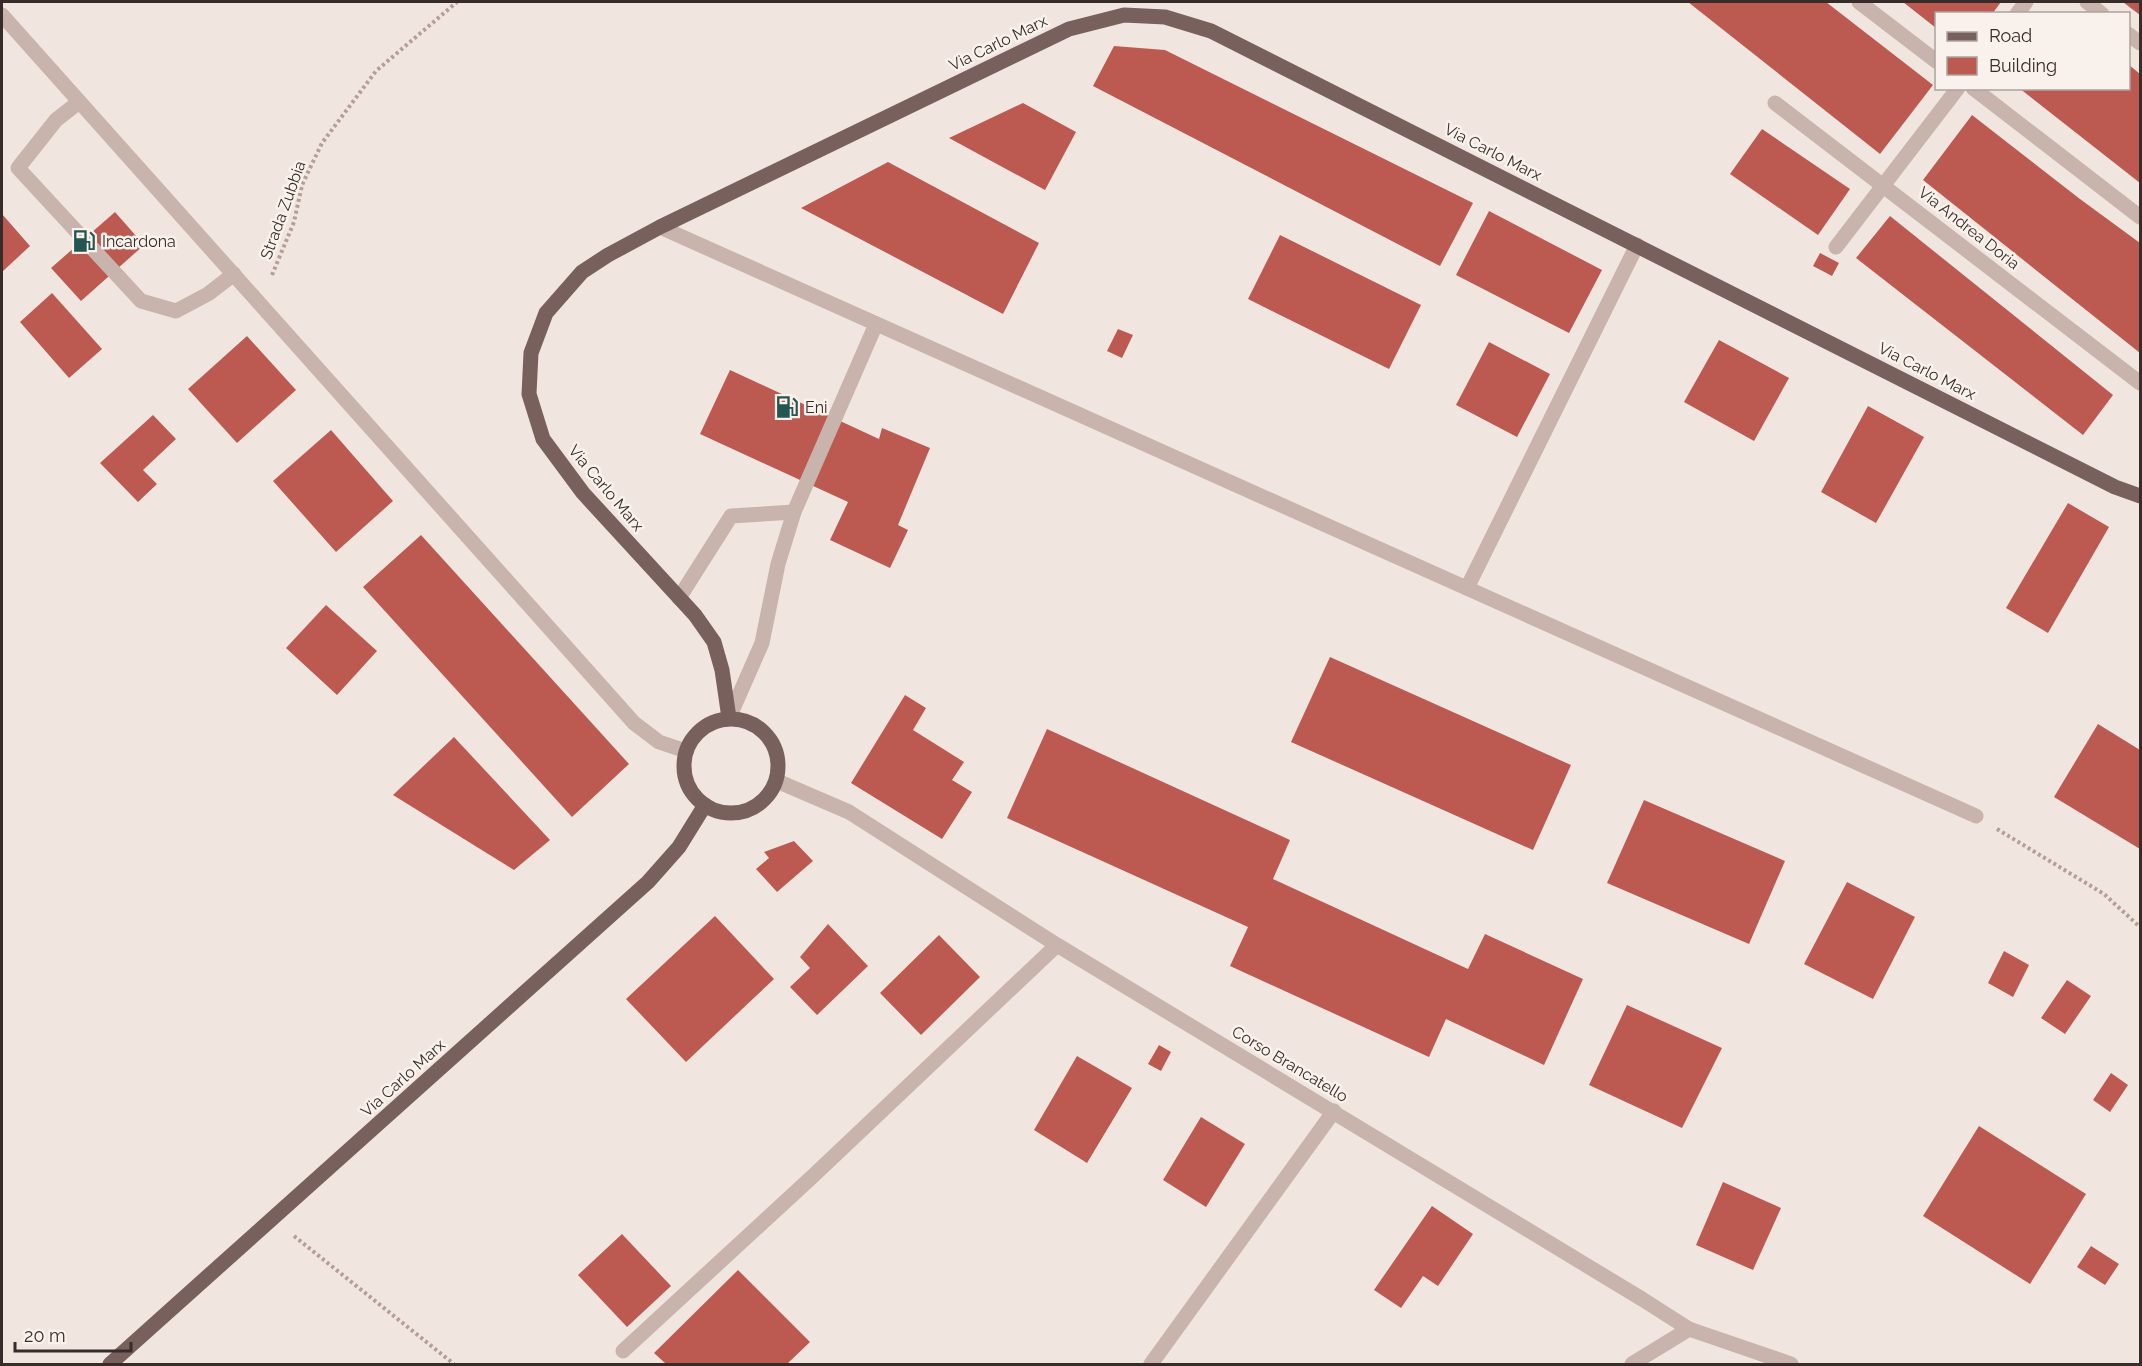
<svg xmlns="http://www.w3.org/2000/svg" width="2142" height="1366" font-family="Raleway,sans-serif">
<rect width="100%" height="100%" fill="#f1e6df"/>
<g fill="#bc5a52">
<polygon points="1688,2 1826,2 1933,85 1880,154"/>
<polygon points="1903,2 2001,2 1992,14 1936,14 1936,28"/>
<polygon points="2123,2 2140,2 2140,15 2132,9"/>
<polygon points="1114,46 1165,50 1473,203 1440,266 1093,86"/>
<polygon points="2128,64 2140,74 2140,183 2019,88 2128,88"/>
<polygon points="1023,103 1076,132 1045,190 949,138"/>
<polygon points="1972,115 2080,199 2140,243 2140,353 1923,180"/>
<polygon points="1762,129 1850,189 1818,235 1730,174"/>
<polygon points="888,162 1039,243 1003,314 801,208"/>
<polygon points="1489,211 1602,270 1569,333 1456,275"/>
<polygon points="115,212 144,245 81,301 51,268"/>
<polygon points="2,214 30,246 2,272"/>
<polygon points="1890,216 2113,395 2083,435 1856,258"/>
<polygon points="1280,235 1421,305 1389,369 1248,299"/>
<polygon points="1820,253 1839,263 1832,276 1813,266"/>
<polygon points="52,293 102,349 69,378 20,322"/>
<polygon points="1118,329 1133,335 1122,358 1107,351"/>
<polygon points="247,336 296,390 237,443 188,389"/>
<polygon points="1719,340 1789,378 1754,441 1684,402"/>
<polygon points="1489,342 1550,374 1517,437 1456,405"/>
<polygon points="730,370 879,439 882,428 930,448 898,525 908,530 890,568 830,540 848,502 700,434"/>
<polygon points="1868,406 1924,437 1876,523 1821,492"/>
<polygon points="153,415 176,439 143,470 157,484 138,502 100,463"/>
<polygon points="331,430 393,501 336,552 273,481"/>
<polygon points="2068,503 2109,527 2048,633 2006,608"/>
<polygon points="421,535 629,764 572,817 363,587"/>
<polygon points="326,605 377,651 337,695 286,648"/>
<polygon points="1330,657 1571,765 1533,850 1291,742"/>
<polygon points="905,695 926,708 913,730 964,762 952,780 972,792 942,839 851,783"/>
<polygon points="2098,724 2140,750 2140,849 2054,797"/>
<polygon points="1047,729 1290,840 1273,879 1468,969 1485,934 1583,979 1544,1065 1446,1019 1429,1057 1230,966 1248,927 1007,818"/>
<polygon points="454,737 550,840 514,870 393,795"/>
<polygon points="1644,800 1785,861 1749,944 1607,883"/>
<polygon points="794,841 813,861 777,892 756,869 769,858 764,852"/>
<polygon points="1847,882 1915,917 1873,999 1804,964"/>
<polygon points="715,916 774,979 686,1062 626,999"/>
<polygon points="828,924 868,966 817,1015 790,987 810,968 800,957"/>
<polygon points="939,935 980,977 921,1035 880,993"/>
<polygon points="2004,951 2029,965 2013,997 1988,983"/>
<polygon points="2067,980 2091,996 2065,1034 2041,1018"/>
<polygon points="1627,1005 1722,1048 1682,1128 1589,1085"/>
<polygon points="1159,1045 1171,1052 1161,1071 1148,1064"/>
<polygon points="1077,1056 1132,1088 1087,1163 1034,1130"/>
<polygon points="2111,1073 2128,1085 2110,1112 2093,1100"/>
<polygon points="1201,1117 1245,1144 1206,1207 1163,1180"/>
<polygon points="1979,1126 2086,1194 2030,1284 1923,1216"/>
<polygon points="1723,1182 1781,1208 1753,1270 1696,1245"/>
<polygon points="1432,1206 1473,1234 1438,1286 1423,1276 1401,1308 1374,1290"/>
<polygon points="622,1234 671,1286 627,1327 578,1275"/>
<polygon points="2091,1246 2119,1264 2105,1285 2077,1267"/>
<polygon points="738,1270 810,1342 787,1364 666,1364 654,1353"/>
</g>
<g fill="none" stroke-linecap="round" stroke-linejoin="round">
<g stroke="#b49e96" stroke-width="4" stroke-dasharray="3 3" stroke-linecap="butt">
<polyline points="272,275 294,222 302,185 322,143 376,71 457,2"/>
<polyline points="1997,829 2104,894 2140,927"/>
<polyline points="294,1236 454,1364"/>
</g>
<g stroke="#c8b4ac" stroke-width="15">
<polyline points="1859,2 1936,61"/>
<polyline points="2087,2 2102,14"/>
<polyline points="2017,14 2026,2"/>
<polyline points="2,15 634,723 659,742 686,751"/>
<polyline points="2128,34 2140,43"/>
<polyline points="1973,88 2140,217"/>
<polyline points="79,102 56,120 18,168 141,301 176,311 208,294 234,274"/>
<polyline points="1775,103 2140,383"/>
<polyline points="660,227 1976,816"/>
<polyline points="1836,247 1958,88"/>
<polyline points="1467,588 1637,245"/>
<polyline points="679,598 731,516 794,512"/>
<polyline points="729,718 762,643 778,564 794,512 876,324"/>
<polyline points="777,781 849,812 1057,945 1642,1299 1689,1329 1791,1364"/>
<polyline points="623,1351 813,1176 1057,945"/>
<polyline points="1151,1364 1334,1111"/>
<polyline points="1632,1364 1689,1329"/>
</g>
<g stroke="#78615d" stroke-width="15">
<polyline points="729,718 722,670 714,642 695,615 583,493 543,439 529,394 531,353 546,313 582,272 608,255 660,227 1069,29 1124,15 1165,17 1211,31 2115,487 2140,496"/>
<circle cx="731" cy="766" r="47"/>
<polyline points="110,1364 648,882 679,847 705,805"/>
</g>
</g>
<defs>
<g id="fuel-bare" transform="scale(1.8)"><path d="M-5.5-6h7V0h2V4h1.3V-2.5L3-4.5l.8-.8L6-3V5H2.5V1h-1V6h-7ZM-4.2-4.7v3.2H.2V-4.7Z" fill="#235551" stroke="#f9f1eb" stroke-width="2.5" paint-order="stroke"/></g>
</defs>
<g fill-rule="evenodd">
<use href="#fuel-bare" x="84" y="241"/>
<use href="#fuel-bare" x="787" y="407"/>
</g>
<g text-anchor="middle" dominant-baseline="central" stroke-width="5" stroke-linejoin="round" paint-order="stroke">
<g font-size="16" fill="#372c2a" stroke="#f9f1eb">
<text transform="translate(998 43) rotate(-26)">Via Carlo Marx</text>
<text transform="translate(1493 152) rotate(27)">Via Carlo Marx</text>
<text transform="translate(283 210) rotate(-70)">Strada Zubbia</text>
<text transform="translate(1969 228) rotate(38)">Via Andrea Doria</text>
<text transform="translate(1927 371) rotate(27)">Via Carlo Marx</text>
<text transform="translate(606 488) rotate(50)">Via Carlo Marx</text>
<text transform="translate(1290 1064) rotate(31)">Corso Brancatello</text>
<text transform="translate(403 1078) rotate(-42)">Via Carlo Marx</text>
</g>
<g font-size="16" fill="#372c2a" stroke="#f9f1eb" text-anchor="start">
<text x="102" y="241">Incardona</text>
<text x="805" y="407">Eni</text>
</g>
</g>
<rect width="2142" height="1366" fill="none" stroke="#372c2a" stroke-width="6"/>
<rect x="1935" y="12" width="195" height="78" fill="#f9f1eb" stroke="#aba29e" stroke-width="1.5"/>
<rect x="1947" y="32" width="30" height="9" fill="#78615d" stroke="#aba29e" stroke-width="1.5"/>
<text x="1989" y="42" font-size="18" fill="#372c2a">Road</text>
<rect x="1947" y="57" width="30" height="18" fill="#bc5a52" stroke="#aba29e" stroke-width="1.5"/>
<text x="1989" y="72" font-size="18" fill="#372c2a">Building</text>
<path d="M15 1342v9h116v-9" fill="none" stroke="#372c2a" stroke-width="3"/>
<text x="24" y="1342" font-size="18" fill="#372c2a" stroke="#f9f1eb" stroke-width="4.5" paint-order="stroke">20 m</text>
</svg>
